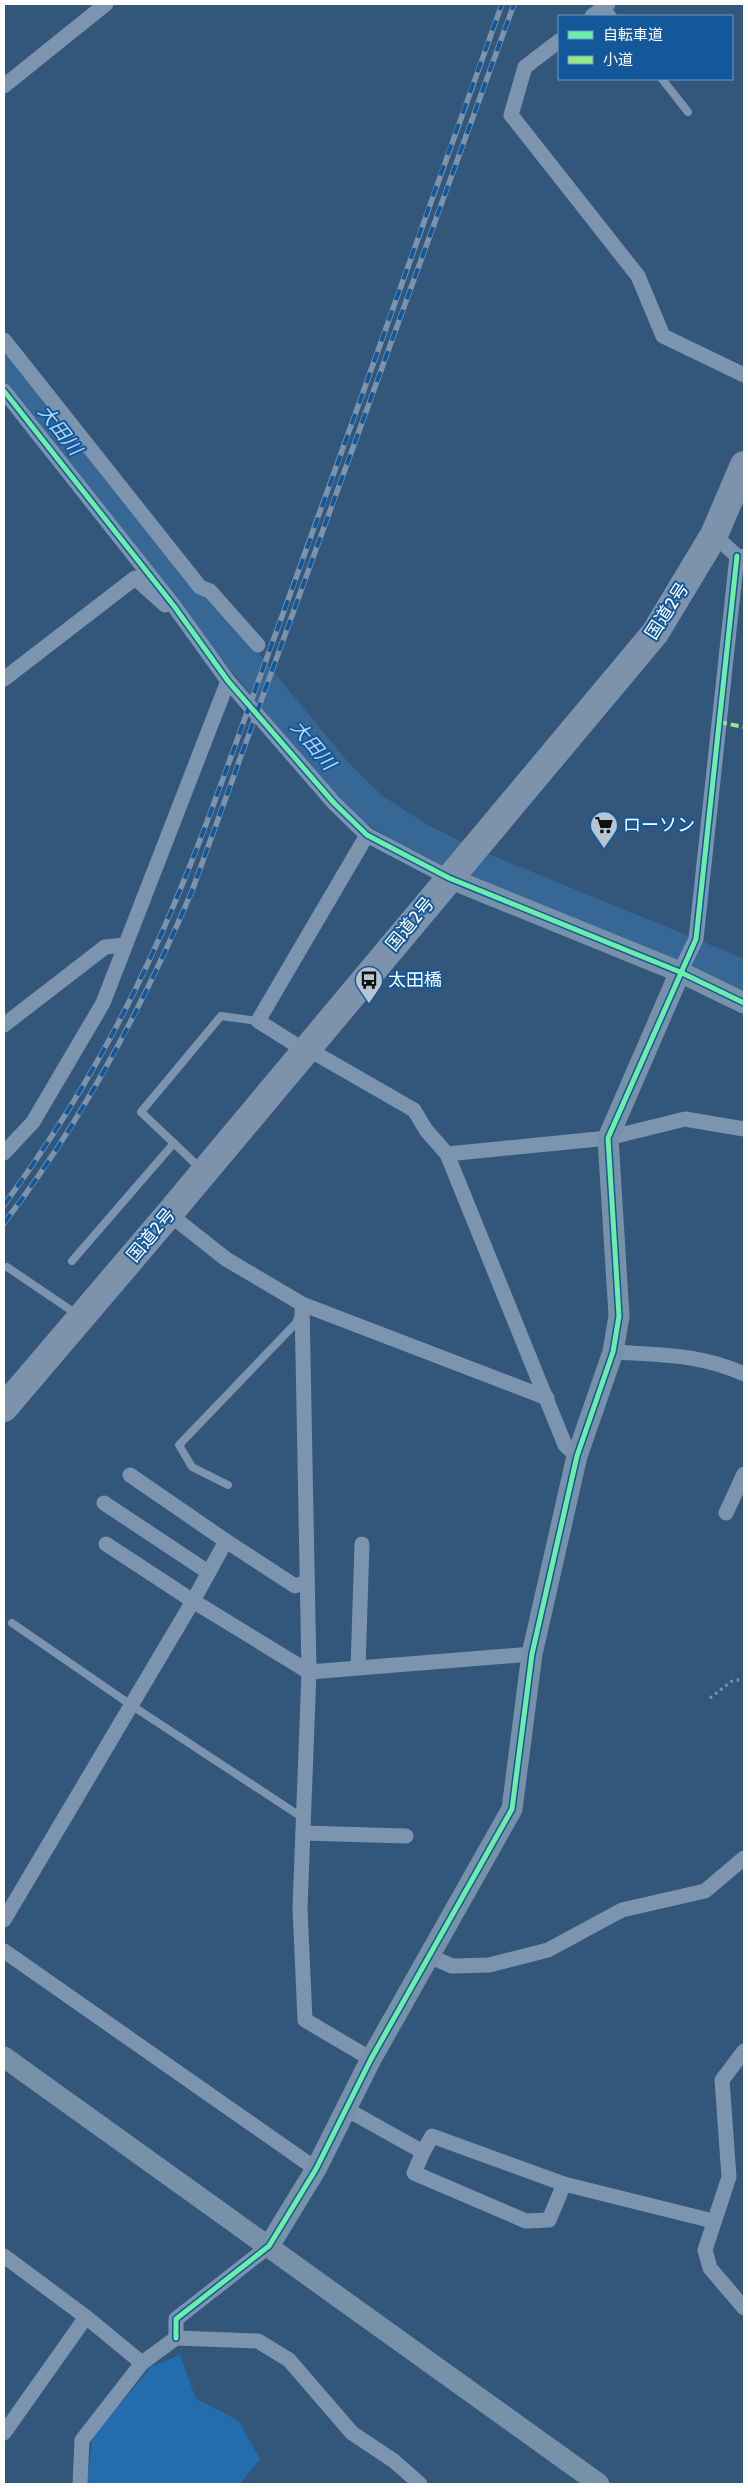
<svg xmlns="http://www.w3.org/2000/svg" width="748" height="2488" font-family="Cabin,'Noto Sans JP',sans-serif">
<rect width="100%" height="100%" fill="#32577b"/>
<polygon fill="#236daf" points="180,2355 196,2399 238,2420 260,2459 240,2484 87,2484 92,2437 152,2366"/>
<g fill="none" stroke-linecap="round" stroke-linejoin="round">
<polyline stroke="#376795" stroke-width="32" points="4,359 235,650 337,774 372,808 418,838 473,865 744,976"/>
<polyline stroke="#7c94ad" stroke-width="3" stroke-dasharray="2.5 4" stroke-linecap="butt" points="710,1698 732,1681 744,1679"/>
<g stroke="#7c94ad" stroke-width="8">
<polyline points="605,6 613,16"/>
<polyline points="662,79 688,112"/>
<polyline points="201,1169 141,1112 221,1016 258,1021"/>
<polyline points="72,1261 174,1143"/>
<polyline points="7,1267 78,1315"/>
<polyline points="228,1485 192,1467 179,1445 296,1323 299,1315"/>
<polyline points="12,1623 131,1705 303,1818"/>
</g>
<g stroke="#7c94ad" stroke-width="15">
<polyline points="592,16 608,4"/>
<polyline points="559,41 525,67 511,115 638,276 663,336 744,375"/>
<polyline points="4,86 106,4"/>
<polyline points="4,340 200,587 210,591 258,645"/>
<polyline points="4,391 174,606 228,681 334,803 367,835 449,878"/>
<polyline points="714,535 737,556 744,557"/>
<polyline points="4,679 135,578 165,605"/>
<polyline points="367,835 258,1021 304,1050 320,1056 414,1110 426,1130 447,1154 565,1445 577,1456"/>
<polyline points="680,972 696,939 737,556"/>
<polyline points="4,1025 105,947 125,945"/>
<polyline points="4,1153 33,1122 103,1003 228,681"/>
<polyline points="447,1154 608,1138 685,1119 744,1129"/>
<polyline points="169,1214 226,1259 302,1304 547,1398"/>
<polyline points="302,1304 309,1672 300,1908 305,2020 371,2059"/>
<path d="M 613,1352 C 661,1355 700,1354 744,1374"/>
<polyline points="130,1475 226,1541"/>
<polyline points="104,1503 208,1572"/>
<polyline points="726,1513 744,1474"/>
<polyline points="106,1544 193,1601 226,1541 295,1586 307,1582"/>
<polyline points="358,1668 362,1544"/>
<polyline points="303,1833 406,1836"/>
<polyline points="4,1920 193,1601 309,1672 532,1654"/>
<polyline points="4,1951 316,2169"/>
<polyline points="429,1956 452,1966 489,1965 548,1950 622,1910 705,1891 744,1858"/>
<polyline points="744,2051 722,2080 729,2177 705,2250 710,2268 744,2308"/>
<polyline points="346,2109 423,2152 432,2136 564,2184 713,2221"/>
<polyline points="423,2152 414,2173 526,2221 549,2220 564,2184"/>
<polyline points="4,2256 86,2317 142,2363"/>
<polyline points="176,2338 176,2319 269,2246"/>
<polyline points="4,2433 86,2317"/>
<polyline points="80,2484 82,2440 142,2363 176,2338 258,2341 289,2360 352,2433 394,2461 420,2484"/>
</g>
<g stroke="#7791a9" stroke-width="21">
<polyline points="449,878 680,972 744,1003"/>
<polyline points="4,2057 599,2484"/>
<polyline points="269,2246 316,2169 371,2059 512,1809 532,1654 577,1456 613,1352 619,1316 608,1138 680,972"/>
</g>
<polyline stroke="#7d93ab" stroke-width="28" points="4,1408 169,1214 655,633 714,535 744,465"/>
<g stroke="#7d93ab" stroke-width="5.5">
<g id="rail">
<path d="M 4,1205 C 59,1130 109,1047 148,963 C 198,857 235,743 276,633 C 353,424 426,213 502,4"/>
<path d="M 4,1223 C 82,1122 142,1008 192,891 L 514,4"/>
</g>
</g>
<use href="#rail" stroke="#13589a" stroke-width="4" stroke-dasharray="11" stroke-linecap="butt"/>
<polyline stroke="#98e88a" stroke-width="4" stroke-dasharray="8 4" stroke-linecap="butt" points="719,722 744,727"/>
<g stroke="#13589a" stroke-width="8">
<g id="cycleway">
<polyline points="4,391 174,606 228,681 334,803 367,835 449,878 680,972 744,1003"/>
<polyline points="176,2338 176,2319 269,2246 316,2169 371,2059 512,1809 532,1654 577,1456 613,1352 619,1316 608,1138 696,939 737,556"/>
</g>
</g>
<use href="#cycleway" stroke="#6deda7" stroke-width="5"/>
</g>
<defs>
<g id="supermarket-pin" transform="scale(1.4375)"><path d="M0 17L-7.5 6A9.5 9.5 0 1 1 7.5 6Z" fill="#b7c4d1" stroke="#13589a"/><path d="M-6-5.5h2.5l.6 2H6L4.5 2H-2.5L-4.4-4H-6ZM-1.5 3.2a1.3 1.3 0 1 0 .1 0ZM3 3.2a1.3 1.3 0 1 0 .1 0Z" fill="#111"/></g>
<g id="bus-pin" transform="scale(1.4375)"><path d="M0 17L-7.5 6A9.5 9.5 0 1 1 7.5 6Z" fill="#b7c4d1" stroke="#13589a"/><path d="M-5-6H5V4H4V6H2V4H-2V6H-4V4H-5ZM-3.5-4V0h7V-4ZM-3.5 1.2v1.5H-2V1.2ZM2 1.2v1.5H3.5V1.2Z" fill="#111"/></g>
</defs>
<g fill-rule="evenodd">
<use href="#supermarket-pin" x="604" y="825"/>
<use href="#bus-pin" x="369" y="980"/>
</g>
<g text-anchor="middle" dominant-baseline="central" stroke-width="4" stroke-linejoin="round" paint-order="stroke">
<g font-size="18" fill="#fff" stroke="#13589a">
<text transform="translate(667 611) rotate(-57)">国道2号</text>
<text transform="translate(410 924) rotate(-50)">国道2号</text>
<text transform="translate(151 1235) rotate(-50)">国道2号</text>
</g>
<g font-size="18" fill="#fff" stroke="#13589a" text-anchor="start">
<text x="623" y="825">ローソン</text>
<text x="388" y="980">太田橋</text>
</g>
<g font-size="19" font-style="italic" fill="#b3d9fa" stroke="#13589a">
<text transform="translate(60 430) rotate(52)">大田川</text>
<text transform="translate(313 745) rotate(50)">大田川</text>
</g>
</g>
<rect width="748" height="2488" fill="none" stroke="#ffffff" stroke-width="10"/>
<rect x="558" y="15" width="175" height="65" fill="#13589a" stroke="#719bc2"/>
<rect x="568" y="31" width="25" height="8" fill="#6deda7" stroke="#719bc2"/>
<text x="603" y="40" font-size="15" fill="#ffffff">自転車道</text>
<rect x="568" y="56" width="25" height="8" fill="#98e88a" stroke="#719bc2"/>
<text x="603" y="65" font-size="15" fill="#ffffff">小道</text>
</svg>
